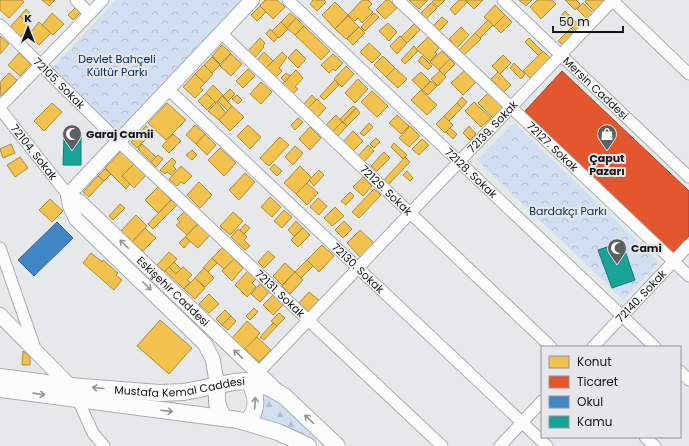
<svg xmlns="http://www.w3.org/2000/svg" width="689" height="446" font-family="Poppins,sans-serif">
<defs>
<pattern id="forest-firs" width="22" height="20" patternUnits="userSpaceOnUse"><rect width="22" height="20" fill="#d2dff2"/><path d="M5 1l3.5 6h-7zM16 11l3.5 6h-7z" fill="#b3becf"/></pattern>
<pattern id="park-crowns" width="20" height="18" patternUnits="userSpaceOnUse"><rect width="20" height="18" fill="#d2dff2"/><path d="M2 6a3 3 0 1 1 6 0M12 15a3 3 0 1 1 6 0" fill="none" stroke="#b3becf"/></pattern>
</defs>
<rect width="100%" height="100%" fill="#e7e8e9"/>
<polygon fill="url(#forest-firs)" points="265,393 283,406 317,437 312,442 258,418 264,407"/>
<g fill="url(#park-crowns)">
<polygon points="116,0 242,0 117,132 53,67"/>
<polygon points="514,123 659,262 623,300 477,160"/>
</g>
<g fill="#f2c14e" stroke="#af8d3d">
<polygon points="0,0 22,0 24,2 9,18 0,10"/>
<polygon points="42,0 55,0 49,6"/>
<polygon points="265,0 277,0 285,7 273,19 260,6"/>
<polygon points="313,0 324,0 326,2 317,11 310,4"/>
<polygon points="362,0 368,0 372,4 368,8 373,12 362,23 358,18 355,21 348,15"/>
<polygon points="386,0 389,0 397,8 385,19 376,10"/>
<polygon points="409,0 428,0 419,9"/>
<polygon points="434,0 445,0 438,7 432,2"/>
<polygon points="459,0 465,0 467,2 455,15 450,9"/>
<polygon points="465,0 483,0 474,9"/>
<polygon points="519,0 532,0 526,6"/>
<polygon points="537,0 551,0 556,4 541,19 530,7"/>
<polygon points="565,0 576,0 580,4 575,10"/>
<polygon points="586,0 604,0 607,4 597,14 585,2"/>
<polygon points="335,2 348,15 335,29 322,15"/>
<polygon points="431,3 437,8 426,19 421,13"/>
<polygon points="583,3 595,15 589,21 577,9"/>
<polygon points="495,5 505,15 494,26 484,17"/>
<polygon points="260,6 266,12 257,21 251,15"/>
<polygon points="76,7 81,12 73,20 68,15"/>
<polygon points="26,9 31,14 25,21 20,16"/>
<polygon points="565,11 581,27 577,32 561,16"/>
<polygon points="52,13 64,24 53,35 42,25"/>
<polygon points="290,13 296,18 287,28 281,22"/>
<polygon points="374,13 379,17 365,31 361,27"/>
<polygon points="505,15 512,22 501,33 494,26"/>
<polygon points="20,16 30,26 20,37 10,27"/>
<polygon points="348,16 359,27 346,39 335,29"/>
<polygon points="442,17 448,22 439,31 433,26"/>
<polygon points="296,18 304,26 295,35 287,28"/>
<polygon points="488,20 493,25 480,38 475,33"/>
<polygon points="39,22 51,33 39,45 28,35"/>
<polygon points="281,22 288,29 279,38 272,31"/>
<polygon points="388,23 397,32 389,41 379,31"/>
<polygon points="414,24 420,30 407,43 401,37"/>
<polygon points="304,26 330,51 321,60 295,35"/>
<polygon points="359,27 365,33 353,45 347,39"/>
<polygon points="461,27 469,35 457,48 449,39"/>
<polygon points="571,28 577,35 565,47 558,41"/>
<polygon points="270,29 278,37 274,42 266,34"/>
<polygon points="475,33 481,39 464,55 459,50"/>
<polygon points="0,36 9,44 0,54"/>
<polygon points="400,36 407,43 397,54 390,46"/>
<polygon points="428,37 439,48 435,52 437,54 430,61 416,49"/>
<polygon points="260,38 265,43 263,46 264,47 255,58 248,51"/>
<polygon points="529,38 543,52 539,56 525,42"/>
<polygon points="369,43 381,54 372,63 360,52"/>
<polygon points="222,45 231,53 220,64 212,56"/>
<polygon points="414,46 418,51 405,64 401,60"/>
<polygon points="296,49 306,59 298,68 288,58"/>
<polygon points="442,51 450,59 439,70 430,62"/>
<polygon points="543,51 551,59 531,79 523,71"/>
<polygon points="264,52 273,61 266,68 257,60"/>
<polygon points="282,52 287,57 279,68 282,71 276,77 266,68"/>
<polygon points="19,53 31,64 20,76 8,65"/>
<polygon points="231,54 242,64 231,76 220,66"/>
<polygon points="333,54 343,63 335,71 333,69 329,73 321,65"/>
<polygon points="503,55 511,63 500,74 492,66"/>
<polygon points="383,56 395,68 386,77 374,65"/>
<polygon points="422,56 432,66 428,70 418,61"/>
<polygon points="212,57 220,65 212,73 204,65"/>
<polygon points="450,59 455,64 444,75 439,70"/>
<polygon points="514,63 525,74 521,79 510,68"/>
<polygon points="204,65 213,74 205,83 195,74"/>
<polygon points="346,66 354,74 342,87 334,79"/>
<polygon points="395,68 407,79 398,88 386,77"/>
<polygon points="248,69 255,76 243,88 236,81"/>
<polygon points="296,70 303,78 295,87 298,89 293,94 282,84"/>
<polygon points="440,71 446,77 438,86 431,79"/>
<polygon points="464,71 476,82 463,95 451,83"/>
<polygon points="421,72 430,81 422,90 412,80"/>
<polygon points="498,72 511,85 504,92 491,79"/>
<polygon points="9,73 17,80 1,96 0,82"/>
<polygon points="286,73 290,76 285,82 281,78"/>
<polygon points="195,74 205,83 200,88 203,90 195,98 183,87"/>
<polygon points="358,79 368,89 355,103 345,93"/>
<polygon points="335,80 339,85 324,100 320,96"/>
<polygon points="431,81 437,86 428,95 422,90"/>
<polygon points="261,82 272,92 261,104 250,94"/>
<polygon points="213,85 223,95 216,103 206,93"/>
<polygon points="230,89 235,94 228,101 223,96"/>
<polygon points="421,90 437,105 427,115 411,100"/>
<polygon points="372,91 388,106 377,117 361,102"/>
<polygon points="206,93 215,102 207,110 198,101"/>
<polygon points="488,93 503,107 493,118 478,103"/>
<polygon points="237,95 242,100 238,104 232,99"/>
<polygon points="312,95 316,100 308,109 303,105"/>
<polygon points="222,96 232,106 228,111 218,101"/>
<polygon points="462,97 467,102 462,108 457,103"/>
<polygon points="317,99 326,108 317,118 307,109"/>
<polygon points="217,102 226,113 219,120 208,111"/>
<polygon points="474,102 491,118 481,127 465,111"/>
<polygon points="52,103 62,112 44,131 34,121"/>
<polygon points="167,103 186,120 166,140 148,123"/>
<polygon points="457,103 462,108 449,121 444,116"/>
<polygon points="232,106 244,117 230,131 219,120"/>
<polygon points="353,106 356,108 343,122 340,119"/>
<polygon points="356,108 360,113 347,126 343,122"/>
<polygon points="336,115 342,122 332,132 325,126"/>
<polygon points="397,115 409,126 401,134 389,123"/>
<polygon points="444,116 453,125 445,133 436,124"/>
<polygon points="298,118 303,122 295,130 291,125"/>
<polygon points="342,122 347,126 337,137 332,132"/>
<polygon points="369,123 373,127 364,136 360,133"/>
<polygon points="195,125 205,134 196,144 186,135"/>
<polygon points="248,125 261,137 250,149 237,136"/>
<polygon points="146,126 153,132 137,148 131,142"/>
<polygon points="410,126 420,136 409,147 399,138"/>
<polygon points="469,126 476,134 470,140 463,133"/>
<polygon points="310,127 321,138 310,150 299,139"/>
<polygon points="450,128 457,134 453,139 446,132"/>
<polygon points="353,131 363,141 353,151 343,142"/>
<polygon points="173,134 181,141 169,153 162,146"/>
<polygon points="205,134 216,145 207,155 196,144"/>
<polygon points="280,137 289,145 269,166 260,158"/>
<polygon points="376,138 380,142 374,148 370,144"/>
<polygon points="422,139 429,145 419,155 412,149"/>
<polygon points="394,143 407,155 403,159 391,147"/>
<polygon points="11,144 15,153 3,158 0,149"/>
<polygon points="142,144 156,157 151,162 138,149"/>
<polygon points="368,145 374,151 364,162 358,156"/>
<polygon points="295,146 303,153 293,165 285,157"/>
<polygon points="220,148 236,163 224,176 208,160"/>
<polygon points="192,150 197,155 192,160 186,155"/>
<polygon points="121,151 135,163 122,176 130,184 126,189 105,168"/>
<polygon points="384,152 390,158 377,171 371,166"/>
<polygon points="158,155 163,159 156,167 151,162"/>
<polygon points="20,157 28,168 15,177 7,165"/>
<polygon points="405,157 410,162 387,186 383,181"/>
<polygon points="172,158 176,162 173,166 176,169 171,175 167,172 165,174 160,170"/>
<polygon points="134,164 146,175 134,188 122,176"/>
<polygon points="274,164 282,171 277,176 270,169"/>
<polygon points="181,166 192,176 184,184 181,182 177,186 169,179"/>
<polygon points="300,166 312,178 296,194 284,183"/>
<polygon points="105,169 111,174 104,181 98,176"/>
<polygon points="319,170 324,175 314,186 309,180"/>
<polygon points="407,171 413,178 410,181 403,175"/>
<polygon points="245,173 255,182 239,200 229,190"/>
<polygon points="98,176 104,181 89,197 83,192"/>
<polygon points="363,177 372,186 363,196 353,187"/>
<polygon points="199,182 212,195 200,208 187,195"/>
<polygon points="307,183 318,193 307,205 296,194"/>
<polygon points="158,187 171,200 158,213 145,200"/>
<polygon points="374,189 381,195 359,218 352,212"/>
<polygon points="350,192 354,196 346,205 341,201"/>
<polygon points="270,197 281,207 272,217 261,207"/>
<polygon points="318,198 327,206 319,215 310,207"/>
<polygon points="50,199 63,211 52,222 39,210"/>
<polygon points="171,200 177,205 153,229 148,224"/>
<polygon points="120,204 125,208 113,220 109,216"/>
<polygon points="335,207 344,216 332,226 324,218"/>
<polygon points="284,210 292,217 282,228 274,221"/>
<polygon points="185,211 198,223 187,235 176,225 180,222 177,219"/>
<polygon points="233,212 243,221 230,235 220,226"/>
<polygon points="136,215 147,226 132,242 121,231"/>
<polygon points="296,221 303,228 294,236 288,230"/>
<polygon points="344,221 352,229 343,238 335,230"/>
<polygon points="198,224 210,235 198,248 185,237"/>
<polygon points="245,224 250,228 244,234 240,230"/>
<polygon points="145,228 156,238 143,251 132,242"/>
<polygon points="303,228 310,235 298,247 291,240"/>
<polygon points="238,229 247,237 244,240 250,246 245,250 231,237"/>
<polygon points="360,230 374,243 360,257 347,243"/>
<polygon points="185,237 190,241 184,248 179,243"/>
<polygon points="322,245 334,256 319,272 307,260"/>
<polygon points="223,247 235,258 224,269 212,258"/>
<polygon points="268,251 275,257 264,268 258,262"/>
<polygon points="169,252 177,259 165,272 157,265"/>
<polygon points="91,253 102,262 103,260 118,273 116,275 122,280 114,290 83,263"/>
<polygon points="212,258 217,263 208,272 203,268"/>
<polygon points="234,259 243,268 232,281 222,271"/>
<polygon points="307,260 313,266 301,278 295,272"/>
<polygon points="174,262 181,269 176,274 169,267"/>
<polygon points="285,263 295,272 282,285 273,276"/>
<polygon points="169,267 176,274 183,267 192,275 187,280 190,282 184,289 165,271"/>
<polygon points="204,268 214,278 205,287 195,278"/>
<polygon points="248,271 256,279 252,283 256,287 247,297 235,285"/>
<polygon points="295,272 303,280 290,294 282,286"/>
<polygon points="195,278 205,288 195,299 184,289"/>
<polygon points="260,284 269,292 260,302 251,294"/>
<polygon points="309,292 320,301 309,312 299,303"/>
<polygon points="209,294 219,304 209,313 199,304"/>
<polygon points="273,295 283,305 273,315 263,305"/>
<polygon points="254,308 258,312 250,320 246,316"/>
<polygon points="225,310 231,316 222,325 216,319"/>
<polygon points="279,313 285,318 277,326 271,321"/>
<polygon points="231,316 236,321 228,330 222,325"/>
<polygon points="160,320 192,348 169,374 137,346"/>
<polygon points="247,321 260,333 245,350 232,338"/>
<polygon points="273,323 277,326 264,340 260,337"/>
<polygon points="257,337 271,350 259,362 245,349"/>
<polygon points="23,351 30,357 30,365 22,365"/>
</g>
<polygon fill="#e4572e" stroke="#a64327" points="562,71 689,191 689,236 672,253 525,111"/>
<polygon fill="#3f88c5" stroke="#326690" points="57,222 73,238 34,276 18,260"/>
<g fill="#17a398" stroke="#167871">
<polygon points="64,137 81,137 81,165 63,165"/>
<polygon points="622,242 635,280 612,288 598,250"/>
</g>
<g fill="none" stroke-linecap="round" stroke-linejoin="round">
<g stroke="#acadae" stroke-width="13">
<g id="minor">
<polyline points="76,0 90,14"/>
<path id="s1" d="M 288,0 L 655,347"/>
<path id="s2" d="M 398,0 L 689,276"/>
<path id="s3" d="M 503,0 L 689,177"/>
<polyline points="612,0 689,74"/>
<path id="s4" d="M 0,25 L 119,142 L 442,446"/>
<path id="s5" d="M 221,33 L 551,347"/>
<path id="s6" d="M 168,89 L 547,446"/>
<polyline points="0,107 103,0"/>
<path id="s7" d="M 0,109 L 68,195"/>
<polyline points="0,248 36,351"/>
<path id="s8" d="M 593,347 L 689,245"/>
<polyline points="680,371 689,380"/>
<path id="s9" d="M 258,373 L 613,0"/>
<polyline points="78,400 93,433 104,446"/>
<polyline points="645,437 655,446"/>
<polyline points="500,446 542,401"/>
</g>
</g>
<g stroke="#acadae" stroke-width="16">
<g id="tertiary">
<path id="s10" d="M 68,195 L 80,202 L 276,390"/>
<polyline points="68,195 252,0"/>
<polyline points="68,195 70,206 76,219 205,344 213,360 217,385"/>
<polyline points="0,315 70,386 73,391"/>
</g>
</g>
<g stroke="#acadae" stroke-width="18">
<g id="secondary">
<path id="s11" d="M 0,377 L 70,386 L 159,393 L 184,392 L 234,382 L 246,381 L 270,388 L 284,396 L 337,446"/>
<polyline points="217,385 217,403 223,418"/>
<polyline points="0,389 238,420 278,432 308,446"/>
<path d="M 246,422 C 259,411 257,395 249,382"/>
</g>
</g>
<use href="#minor" stroke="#fbfcfc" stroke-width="11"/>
<use href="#tertiary" stroke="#fbfcfc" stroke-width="14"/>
<use href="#secondary" stroke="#fbfcfc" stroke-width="16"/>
</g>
<defs><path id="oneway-shaft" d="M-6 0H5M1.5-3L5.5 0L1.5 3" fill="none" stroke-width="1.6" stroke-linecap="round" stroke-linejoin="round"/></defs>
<g stroke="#939494">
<use href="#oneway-shaft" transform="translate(124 244) rotate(-136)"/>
<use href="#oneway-shaft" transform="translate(147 286) rotate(44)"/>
<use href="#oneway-shaft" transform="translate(238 354) rotate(-136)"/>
<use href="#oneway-shaft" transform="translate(98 388) rotate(-175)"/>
<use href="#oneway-shaft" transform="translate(39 394) rotate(8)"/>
<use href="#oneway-shaft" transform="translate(255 403) rotate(-87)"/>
<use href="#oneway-shaft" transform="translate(167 411) rotate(7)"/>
<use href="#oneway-shaft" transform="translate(309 419) rotate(-136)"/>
</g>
<defs>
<g id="mosque-pin" transform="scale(1)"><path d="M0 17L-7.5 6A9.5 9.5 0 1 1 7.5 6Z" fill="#5e5f60" stroke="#e6e7ea"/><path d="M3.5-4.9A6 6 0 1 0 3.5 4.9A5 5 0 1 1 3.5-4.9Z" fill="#fff"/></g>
<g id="shop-pin" transform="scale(1)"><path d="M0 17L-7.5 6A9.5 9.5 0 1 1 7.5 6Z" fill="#5e5f60" stroke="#e6e7ea"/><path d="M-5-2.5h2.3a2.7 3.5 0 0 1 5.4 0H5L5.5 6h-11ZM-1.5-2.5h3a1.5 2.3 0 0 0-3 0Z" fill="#fff"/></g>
</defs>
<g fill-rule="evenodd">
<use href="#mosque-pin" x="72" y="134"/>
<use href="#shop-pin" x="607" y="134"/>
<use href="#mosque-pin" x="617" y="248"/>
</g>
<g text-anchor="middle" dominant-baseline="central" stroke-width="4" stroke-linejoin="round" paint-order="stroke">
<g font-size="11" fill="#04295d" stroke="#e6e7ea">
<text x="117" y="59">Devlet Bahçeli<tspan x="117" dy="13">Kültür Parkı</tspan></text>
<text x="568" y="211">Bardakçı Parkı</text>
</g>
<g font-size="11" fill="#141516" stroke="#e6e7ea">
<text stroke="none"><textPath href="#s4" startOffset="83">72105. Sokak</textPath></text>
<text stroke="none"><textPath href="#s3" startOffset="128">Mersin Caddesi</textPath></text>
<text stroke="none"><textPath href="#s9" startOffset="340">72139. Sokak</textPath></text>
<text stroke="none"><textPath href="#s2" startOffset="213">72127. Sokak</textPath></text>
<text stroke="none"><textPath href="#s7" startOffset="55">72104. Sokak</textPath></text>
<text stroke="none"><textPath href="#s1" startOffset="252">72128. Sokak</textPath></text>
<text stroke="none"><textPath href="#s5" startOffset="228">72129. Sokak</textPath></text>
<text stroke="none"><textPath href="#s6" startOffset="261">72130. Sokak</textPath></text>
<text stroke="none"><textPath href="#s10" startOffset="143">Eskişehir Caddesi</textPath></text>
<text stroke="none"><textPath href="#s4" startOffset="388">72131. Sokak</textPath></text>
<text stroke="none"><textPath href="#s8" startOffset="70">72140. Sokak</textPath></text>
<text stroke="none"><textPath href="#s11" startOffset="181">Mustafa Kemal Caddesi</textPath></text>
</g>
<g font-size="11" font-weight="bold" fill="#141516" stroke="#e6e7ea" text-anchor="start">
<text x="86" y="134">Garaj Camii</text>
<text x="607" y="158" text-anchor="middle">Çaput<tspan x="607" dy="13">Pazarı</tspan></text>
<text x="631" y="248">Cami</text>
</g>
</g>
<rect x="541" y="346" width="140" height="92" fill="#e6e7ea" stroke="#929395"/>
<rect x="549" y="356" width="20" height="12" fill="#f2c14e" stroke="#929395"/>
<text x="577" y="366" font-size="12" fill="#141516">Konut</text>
<rect x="549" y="376" width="20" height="12" fill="#e4572e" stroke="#929395"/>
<text x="577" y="386" font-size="12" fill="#141516">Ticaret</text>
<rect x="549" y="396" width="20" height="12" fill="#3f88c5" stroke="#929395"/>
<text x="577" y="406" font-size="12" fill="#141516">Okul</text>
<rect x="549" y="416" width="20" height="12" fill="#17a398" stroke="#929395"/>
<text x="577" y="426" font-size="12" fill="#141516">Kamu</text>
<g transform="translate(28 28)" stroke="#e6e7ea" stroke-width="3" paint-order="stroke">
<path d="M0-3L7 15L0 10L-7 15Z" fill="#141516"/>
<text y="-6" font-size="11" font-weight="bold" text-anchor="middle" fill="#141516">K</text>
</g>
<path d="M553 26v6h70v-6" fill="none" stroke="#141516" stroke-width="2"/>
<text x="559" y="26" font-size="12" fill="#141516" stroke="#e6e7ea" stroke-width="3" paint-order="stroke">50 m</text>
</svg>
